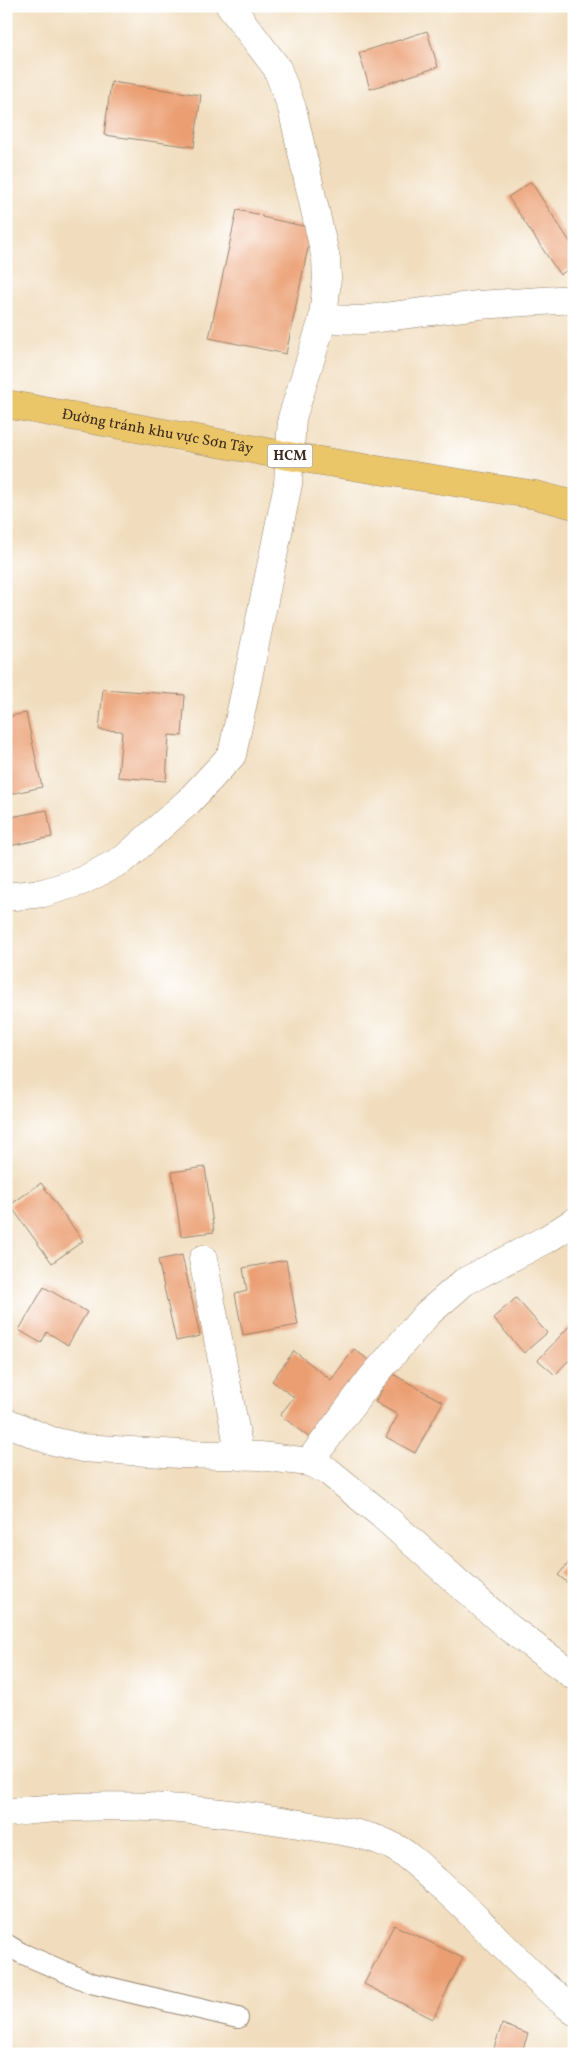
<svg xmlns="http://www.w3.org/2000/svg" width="580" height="2060" font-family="Vollkorn,serif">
<rect width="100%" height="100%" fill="#fff"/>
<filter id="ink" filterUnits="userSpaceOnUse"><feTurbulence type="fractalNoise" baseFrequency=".02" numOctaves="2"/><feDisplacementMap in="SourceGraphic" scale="10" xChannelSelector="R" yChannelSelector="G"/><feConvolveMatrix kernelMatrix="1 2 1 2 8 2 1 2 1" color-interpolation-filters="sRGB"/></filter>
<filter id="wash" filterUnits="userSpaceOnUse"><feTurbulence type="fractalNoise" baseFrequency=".0096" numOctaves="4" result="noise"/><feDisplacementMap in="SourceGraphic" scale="20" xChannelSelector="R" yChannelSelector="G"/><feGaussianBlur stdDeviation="1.12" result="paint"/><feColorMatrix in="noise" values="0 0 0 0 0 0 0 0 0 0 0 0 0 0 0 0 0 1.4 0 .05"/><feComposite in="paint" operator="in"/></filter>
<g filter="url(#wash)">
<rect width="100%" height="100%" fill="#f1ddbd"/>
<g id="blocks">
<g fill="#eb9e71">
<polygon points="427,31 438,67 370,89 359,53"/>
<polygon points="111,82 201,95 194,147 104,135"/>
<polygon points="531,182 574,248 574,265 560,275 508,197"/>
<polygon points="237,210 262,215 262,217 312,228 286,354 209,338"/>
<polygon points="103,689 185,695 182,736 169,735 166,781 118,777 122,731 99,730"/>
<polygon points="26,713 42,787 6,795 6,717"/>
<polygon points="47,810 52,837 9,846 6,818"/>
<polygon points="205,1167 214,1232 181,1236 172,1172"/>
<polygon points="41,1183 83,1241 52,1263 10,1205"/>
<polygon points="182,1255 200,1336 176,1341 158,1260"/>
<polygon points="286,1260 298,1325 243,1335 235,1294 247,1291 243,1268"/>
<polygon points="44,1287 87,1312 68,1345 47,1332 41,1343 19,1330"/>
<polygon points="516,1298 547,1333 524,1353 493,1318"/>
<polygon points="574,1321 574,1366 568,1361 555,1375 538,1360"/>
<polygon points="354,1349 374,1364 315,1442 280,1415 294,1397 272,1381 294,1351 331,1380"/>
<polygon points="391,1373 443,1402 415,1453 386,1437 398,1415 375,1402"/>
<polygon points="574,1557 574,1588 558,1575"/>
<polygon points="394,1925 463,1958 433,2019 364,1984"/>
<polygon points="502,2024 528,2034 521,2054 492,2054"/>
</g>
</g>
</g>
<g filter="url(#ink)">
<use href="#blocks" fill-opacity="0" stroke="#96846e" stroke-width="1"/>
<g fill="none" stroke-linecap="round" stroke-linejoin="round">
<g stroke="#96846e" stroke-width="22">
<polyline id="service" points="6,1944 21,1953 91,1983 238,2018"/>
</g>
<g stroke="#96846e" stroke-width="29">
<g id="minor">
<polyline points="230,6 277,68 292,108 326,259 327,278 323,319 362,320 478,305 574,299"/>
<polyline points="6,897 43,893 82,881 124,859 188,802 232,755 288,484 292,418 323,319"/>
<polyline points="203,1259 240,1456"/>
<polyline points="6,1422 49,1440 82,1448 180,1454 260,1456 309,1462 328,1471 382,1515 508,1627 574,1676"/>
<polyline points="309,1462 371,1379 427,1314 464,1282 547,1239 574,1222"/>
<path d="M 6,1813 C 111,1799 207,1808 311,1826 C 338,1831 368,1833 392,1846 C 408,1854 423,1869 436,1881 C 484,1922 524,1972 574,2011"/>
</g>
</g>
<g stroke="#96846e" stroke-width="29">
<g id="trunk">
<path id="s1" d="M 6,404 L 289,456 L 536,495 L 574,505"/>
</g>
</g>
<use href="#service" stroke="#fff" stroke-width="20"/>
<use href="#minor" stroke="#fff" stroke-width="28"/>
<use href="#trunk" stroke="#ebc669" stroke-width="28"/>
</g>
</g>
<g text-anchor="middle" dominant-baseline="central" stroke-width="4" stroke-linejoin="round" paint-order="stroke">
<rect fill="#fff" stroke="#766a62" stroke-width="1" x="267.5" y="444.5" width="45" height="23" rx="4"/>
<g font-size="14" font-weight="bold" fill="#3b2a1e">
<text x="290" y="456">HCM</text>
</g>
<g font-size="15" fill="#3b2a1e" stroke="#fff">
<text stroke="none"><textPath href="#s1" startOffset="154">Đường tránh khu vực Sơn Tây</textPath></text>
</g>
</g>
<rect width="580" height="2060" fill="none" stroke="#fff" stroke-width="25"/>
</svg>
